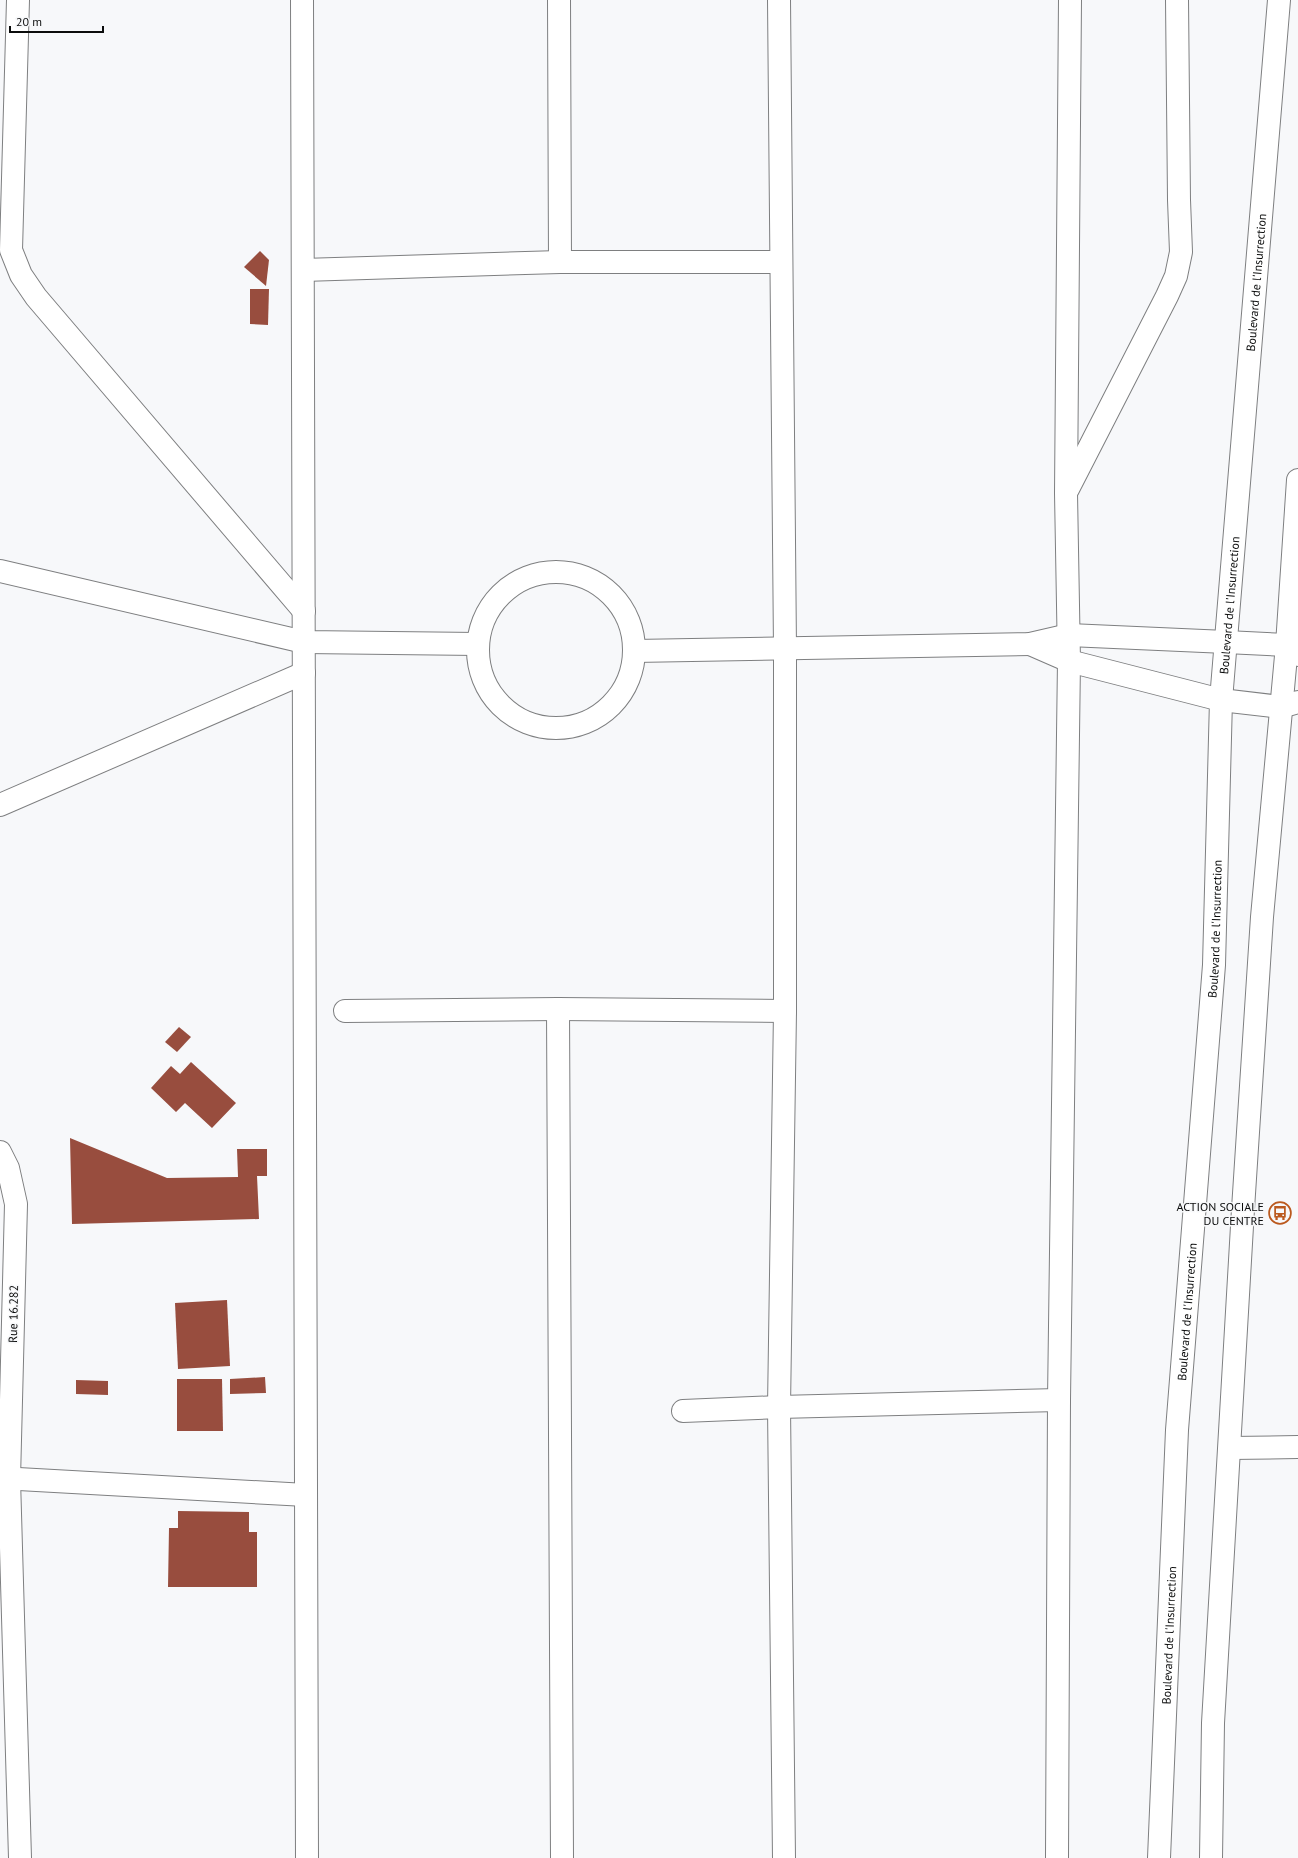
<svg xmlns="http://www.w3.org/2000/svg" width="1298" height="1858" font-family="'PT Sans',sans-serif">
<rect width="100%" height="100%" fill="#f7f8fa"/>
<g fill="#984d3e">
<polygon points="260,251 269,260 266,286 244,267"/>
<polygon points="250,289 269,289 268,325 250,324"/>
<polygon points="179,1027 191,1037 177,1052 165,1042"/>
<polygon points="191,1062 236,1103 212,1128 185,1103 176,1112 151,1088 171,1066 180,1074"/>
<polygon points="70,1138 167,1178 238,1177 237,1149 267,1149 267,1176 257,1176 259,1219 72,1224"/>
<polygon points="227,1300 230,1366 178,1369 175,1303"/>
<polygon points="265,1377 266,1393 230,1394 230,1379"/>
<polygon points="177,1379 222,1379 223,1431 177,1431"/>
<polygon points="76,1380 108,1381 108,1395 76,1394"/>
<polygon points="178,1511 249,1512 249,1532 257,1532 257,1587 168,1587 169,1528 178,1528"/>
</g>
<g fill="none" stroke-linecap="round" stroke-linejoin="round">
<g stroke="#7e7f80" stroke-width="24">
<g id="street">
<polyline points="18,0 11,250 21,275 36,297 304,611"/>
<polyline points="302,0 307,1858"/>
<polyline points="559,0 560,262"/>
<polyline points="779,0 785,649 785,1011 779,1407 784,1858"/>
<polyline points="303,270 560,262 781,262"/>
<polyline points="1068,489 1167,296 1176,276 1181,252 1179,200 1177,0"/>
<polyline points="0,571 304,642 478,644"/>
<circle cx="556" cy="650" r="78"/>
<polyline points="1030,644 1069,661 1221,700"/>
<polyline points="634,651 1030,644 1069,635 1226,642"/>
<polyline points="0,805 304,673"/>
<polyline points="558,1009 562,1858"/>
<polyline points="345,1011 558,1009 785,1011"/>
<polyline points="0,1152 8,1168 16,1204 9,1479 20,1858"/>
<polyline points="683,1411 779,1407 1059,1400"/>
<polyline points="1230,1448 1298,1447"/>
<polyline points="0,1478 306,1495"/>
<polyline points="1057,1858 1059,1400 1069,661 1066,493 1070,0"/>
</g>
</g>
<g stroke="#7e7f80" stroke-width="24">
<g id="secondary">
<polyline points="1226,642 1287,645 1298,655"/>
<polyline points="1221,700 1281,707 1298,702"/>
</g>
</g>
<g stroke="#7e7f80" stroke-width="24">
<g id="primary">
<path id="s1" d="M 1159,1858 L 1177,1430 L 1214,965 L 1221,700 L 1279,0"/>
<polyline points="1211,1858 1213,1723 1243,1209 1262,917 1287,645 1298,480"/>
</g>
</g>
<use href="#street" stroke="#fff" stroke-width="22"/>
<use href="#secondary" stroke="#fff" stroke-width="22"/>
<use href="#primary" stroke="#fff" stroke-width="22"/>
</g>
<defs>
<g id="bus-ring" transform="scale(1.15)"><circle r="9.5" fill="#f7f8fa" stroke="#bb591e" stroke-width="1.5"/><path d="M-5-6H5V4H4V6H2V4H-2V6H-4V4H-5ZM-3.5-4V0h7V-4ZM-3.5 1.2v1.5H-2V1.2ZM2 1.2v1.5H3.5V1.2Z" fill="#bb591e"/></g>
</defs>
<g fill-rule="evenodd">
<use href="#bus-ring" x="1280" y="1213"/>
</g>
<g text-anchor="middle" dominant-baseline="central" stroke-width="3" stroke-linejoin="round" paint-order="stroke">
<g font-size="12" fill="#0b0c0c" stroke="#f7f8fa">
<text stroke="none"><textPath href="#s1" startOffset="1579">Boulevard de l'Insurrection</textPath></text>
<text stroke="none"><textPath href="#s1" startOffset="1255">Boulevard de l'Insurrection</textPath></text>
<text stroke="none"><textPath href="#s1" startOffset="931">Boulevard de l'Insurrection</textPath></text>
<text stroke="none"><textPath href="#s1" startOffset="547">Boulevard de l'Insurrection</textPath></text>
<text transform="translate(13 1314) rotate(-89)">Rue 16.282</text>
<text stroke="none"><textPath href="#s1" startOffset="223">Boulevard de l'Insurrection</textPath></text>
</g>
<g font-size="12" fill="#0b0c0c" stroke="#f7f8fa" text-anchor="end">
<text x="1264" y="1206">ACTION SOCIALE<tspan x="1264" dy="14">DU CENTRE</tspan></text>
</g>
</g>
<path d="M10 26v6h93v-6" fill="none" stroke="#0b0c0c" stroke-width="2"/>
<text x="16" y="26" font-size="12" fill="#0b0c0c" stroke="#f7f8fa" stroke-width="3" paint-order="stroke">20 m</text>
</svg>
